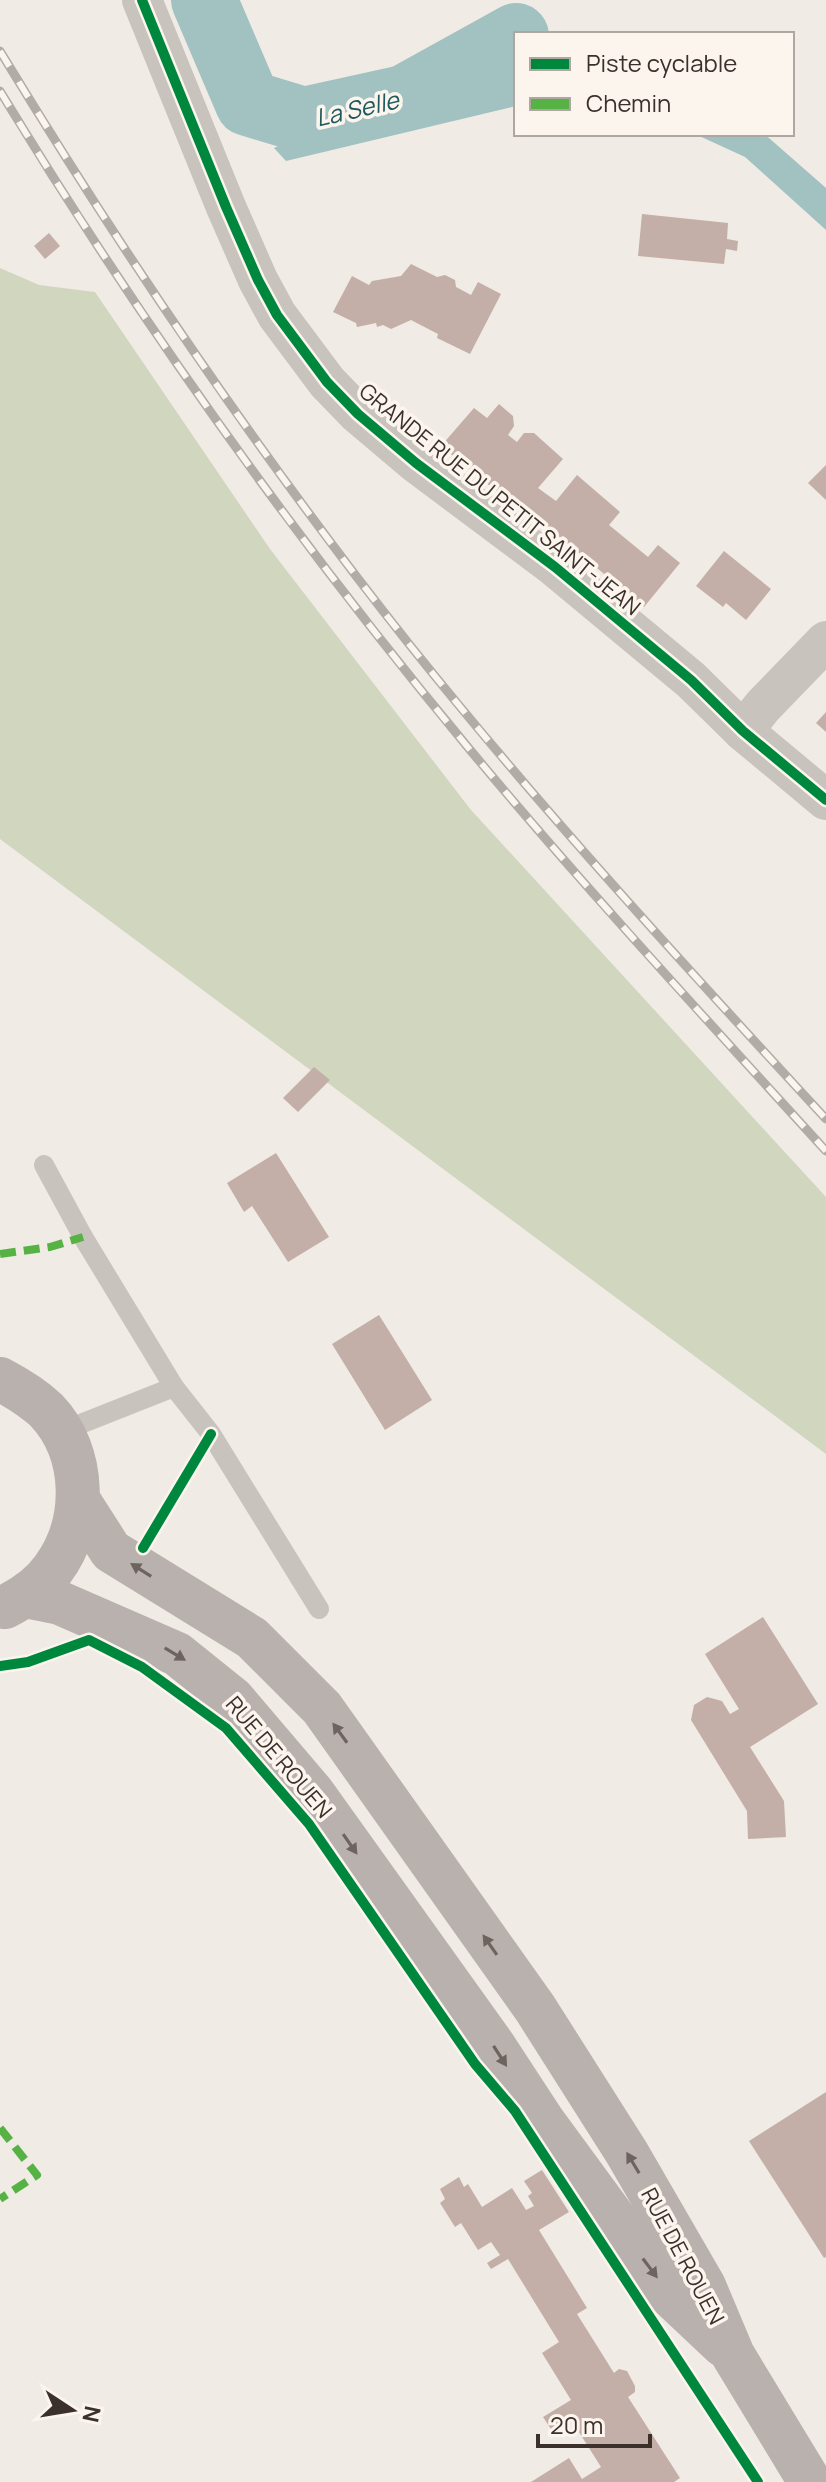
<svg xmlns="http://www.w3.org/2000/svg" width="826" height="2482" font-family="Manrope,sans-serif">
<rect width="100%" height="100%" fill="#f0ebe5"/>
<polygon fill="#d1d6bf" points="0,268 39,285 95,292 270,549 471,810 826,1197 826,1454 0,839"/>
<g fill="#a1c2c1">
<polygon points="516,70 516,106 286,161 274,148 303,135 476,80"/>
<polygon points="695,134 762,134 769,138 826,188 826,230 745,157"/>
</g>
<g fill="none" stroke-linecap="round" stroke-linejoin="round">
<polyline stroke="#a1c2c1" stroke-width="66" points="204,0 248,103 304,120 404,98 516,36"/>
</g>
<g fill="#c3afa7">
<polygon points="642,214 728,223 727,239 738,241 737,251 726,249 724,264 638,256"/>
<polygon points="49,233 60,246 45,259 34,246"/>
<polygon points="411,264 437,277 445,275 455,280 456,287 471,295 478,282 501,294 470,354 437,338 438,334 411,320 391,329 383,325 377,327 376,323 357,327 356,323 333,312 352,276 369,285 372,281 401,276"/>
<polygon points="499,404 513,416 514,426 508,435 517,442 524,433 534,433 563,459 538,488 556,501 577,475 620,512 609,525 648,557 658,545 680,563 644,607 522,506 519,510 441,446 474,408 487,418"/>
<polygon points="826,465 826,500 808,483"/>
<polygon points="724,551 771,589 746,620 726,603 723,607 696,586"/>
<polygon points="826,712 826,732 816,723"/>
<polygon points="314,1067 330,1080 298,1112 283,1098"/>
<polygon points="276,1153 329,1237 288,1262 252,1206 244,1212 227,1183"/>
<polygon points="379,1315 432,1400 385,1430 332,1344"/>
<polygon points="763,1617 818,1704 750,1747 784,1801 786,1837 748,1839 747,1811 691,1720 694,1705 707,1697 722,1701 730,1714 739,1709 705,1654"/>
<polygon points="826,2092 826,2257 824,2258 749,2141"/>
<polygon points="542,2170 569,2212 539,2230 587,2308 577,2314 614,2373 619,2369 627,2371 635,2386 635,2392 628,2397 680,2478 674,2482 531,2482 569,2458 582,2479 601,2467 572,2421 553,2432 543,2417 571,2400 542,2353 559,2342 508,2259 491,2269 487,2263 500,2255 491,2242 478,2250 461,2223 455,2227 440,2203 445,2199 440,2189 459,2177 464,2187 468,2184 482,2207 512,2188 526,2210 534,2206 528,2196 532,2193 524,2181"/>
</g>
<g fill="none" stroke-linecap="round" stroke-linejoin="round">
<g stroke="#c9c3be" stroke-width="20">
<polyline points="44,1165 83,1237 174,1387 211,1434 319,1609"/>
<polyline points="63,1434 83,1423 174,1387"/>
</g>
<g stroke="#c9c3be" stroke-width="40">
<polyline points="142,0 226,207 258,280 277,315 327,382 358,414 416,463 555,567 691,680 743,731 826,800"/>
<polyline points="743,731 763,706 826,641"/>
</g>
<g stroke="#b8b1ad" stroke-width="44">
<path d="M 0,1379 C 17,1388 32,1397 46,1410 C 87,1453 87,1523 53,1569 C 41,1586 23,1598 5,1607"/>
<polyline points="79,1501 111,1551 252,1638 322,1708 535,2008 627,2153 704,2286 733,2355 810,2482"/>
<polyline points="25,1596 60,1603 177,1654 233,1699 313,1793 494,2046 543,2121 672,2297 723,2345"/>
</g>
<g stroke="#b1aca8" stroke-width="9">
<g id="rail">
<path d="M 0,51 C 125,257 260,456 409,644 C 541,809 683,964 826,1119"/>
<path d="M 0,91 C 140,322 298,543 471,751 C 585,888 706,1019 826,1151"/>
</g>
</g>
<use href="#rail" stroke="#fbf5ee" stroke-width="6" stroke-dasharray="18" stroke-linecap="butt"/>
<g stroke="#57b246" stroke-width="8" stroke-dasharray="16 8" stroke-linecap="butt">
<polyline points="0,1254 50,1247 83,1237"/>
<polyline points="0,2128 37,2175 0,2199"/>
</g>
<g stroke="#fbf5ee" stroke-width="15">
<g id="cycleway">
<polyline points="142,0 226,207 258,280 277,315 327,382 358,414 416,463 555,567 691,680 743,731 826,800"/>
<polyline points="143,1548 211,1434"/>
<polyline points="0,1666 28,1662 89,1640 142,1667 226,1728 309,1824 475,2064 515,2111 758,2482"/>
</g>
</g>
<use href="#cycleway" stroke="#00873e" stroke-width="10"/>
</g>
<defs><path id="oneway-solid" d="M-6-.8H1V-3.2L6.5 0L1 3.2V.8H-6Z" transform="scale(2)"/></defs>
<g fill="#6d645f">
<use href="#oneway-solid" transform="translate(141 1570) rotate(-148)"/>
<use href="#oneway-solid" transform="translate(175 1654) rotate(31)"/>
<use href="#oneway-solid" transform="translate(340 1733) rotate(-126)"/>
<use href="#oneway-solid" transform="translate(350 1844) rotate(55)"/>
<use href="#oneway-solid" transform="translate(490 1945) rotate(-125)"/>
<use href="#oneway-solid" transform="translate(500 2056) rotate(57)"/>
<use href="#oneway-solid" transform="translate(633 2163) rotate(-121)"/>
<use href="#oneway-solid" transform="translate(650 2268) rotate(53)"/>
</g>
<g text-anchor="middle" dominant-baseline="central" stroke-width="7" stroke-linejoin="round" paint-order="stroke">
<g font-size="22" fill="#3b302b" stroke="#fbf5ee">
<text transform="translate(500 499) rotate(39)">GRANDE RUE DU PETIT SAINT-JEAN</text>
<text transform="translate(279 1757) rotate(50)">RUE DE ROUEN</text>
<text transform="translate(683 2256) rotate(62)">RUE DE ROUEN</text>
</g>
<g font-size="24" font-style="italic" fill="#1f5a5e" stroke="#fbf5ee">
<text transform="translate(357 108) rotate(-13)">La Selle</text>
</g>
</g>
<rect x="514" y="32" width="280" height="104" fill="#fbf5ee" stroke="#aea6a0" stroke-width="2"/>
<rect x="530" y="58" width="40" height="12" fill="#00873e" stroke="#aea6a0" stroke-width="2"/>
<text x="586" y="72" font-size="24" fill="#3b302b">Piste cyclable</text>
<rect x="530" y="98" width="40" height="12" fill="#57b246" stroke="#aea6a0" stroke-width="2"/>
<text x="586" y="112" font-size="24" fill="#3b302b">Chemin</text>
<g transform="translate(72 2410) rotate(102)" stroke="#fbf5ee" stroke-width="6" paint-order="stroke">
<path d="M0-6L14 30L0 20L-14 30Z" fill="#3b302b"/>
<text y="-12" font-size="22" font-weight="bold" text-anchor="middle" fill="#3b302b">N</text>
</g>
<path d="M538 2434v12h112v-12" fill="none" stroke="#3b302b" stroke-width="4"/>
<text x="550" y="2434" font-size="24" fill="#3b302b" stroke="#fbf5ee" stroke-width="6" paint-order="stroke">20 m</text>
</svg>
